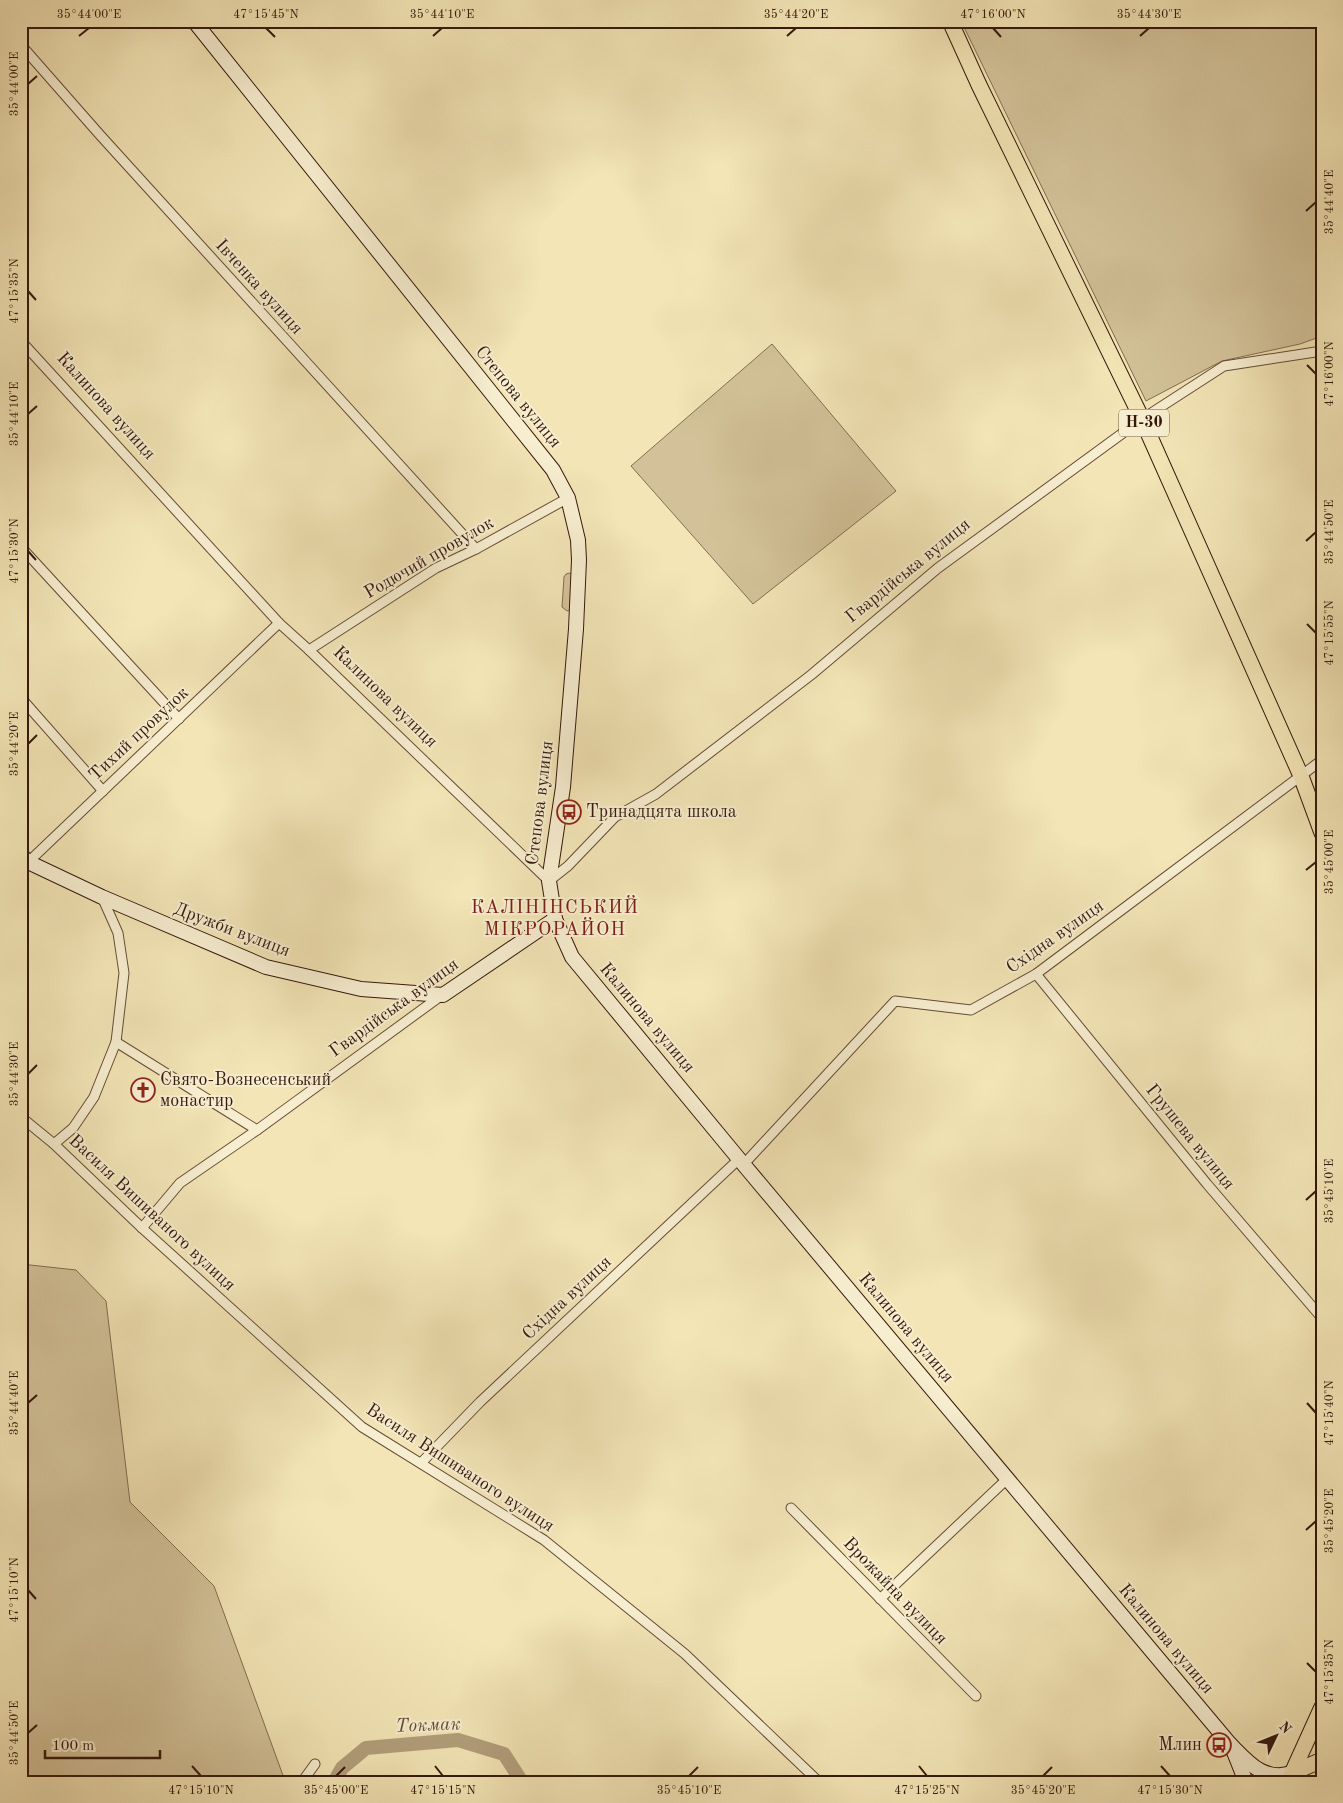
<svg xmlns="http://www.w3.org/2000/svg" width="1343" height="1803" font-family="'Old Standard TT',serif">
<rect width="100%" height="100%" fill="#f3e5b6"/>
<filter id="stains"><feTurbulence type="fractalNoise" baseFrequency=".004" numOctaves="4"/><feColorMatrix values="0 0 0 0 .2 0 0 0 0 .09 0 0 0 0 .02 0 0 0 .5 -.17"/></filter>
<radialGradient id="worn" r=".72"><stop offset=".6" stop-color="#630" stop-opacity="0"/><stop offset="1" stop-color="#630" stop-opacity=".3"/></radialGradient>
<g fill="#d3c299" stroke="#846d52">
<polygon points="961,21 1322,21 1322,336 1300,344 1222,361 1146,401"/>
<polygon points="772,344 896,491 753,604 631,466"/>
<polygon points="570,573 573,575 571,610 567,611 562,607 564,577 566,574"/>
<polygon points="21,1264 76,1270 106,1301 130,1502 214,1586 285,1781 21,1782"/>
</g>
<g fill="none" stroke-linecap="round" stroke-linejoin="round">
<polyline stroke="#b29f7c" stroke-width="14" points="334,1782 342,1768 366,1748 458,1740 504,1754 522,1782"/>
<g stroke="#644b36" stroke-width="11">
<g id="street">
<polyline points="21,45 100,135 476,549"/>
<polyline points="21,341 279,623 309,650 549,881 568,866 615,817 656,794 811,675 938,568 1142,419 1224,366 1322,351"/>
<polyline points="21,547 179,719"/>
<polyline points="309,650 436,568 476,549 568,498"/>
<polyline points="21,698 103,791"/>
<polyline points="21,869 279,623"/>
<polyline points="1036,974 1207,1184 1322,1318"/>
<polyline points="116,1042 257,1130"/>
<polyline points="21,1117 54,1144 142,1228 362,1427 544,1540 685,1654 819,1782"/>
<polyline points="54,1144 73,1128 94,1097 116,1042 124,973 118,933 102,897"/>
<polyline points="744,1164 895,1001 971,1010 1036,974 1322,760"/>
<polyline points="142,1228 180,1183 257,1130 442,995"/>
<polyline points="421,1463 480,1402 739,1159"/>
<polyline points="791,1508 976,1696"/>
<polyline points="880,1599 1007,1479"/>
<polyline points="302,1782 315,1764"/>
</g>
</g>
<g stroke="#35180c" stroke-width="16">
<g id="secondary">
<path d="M 194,21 L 553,470 L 568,498 L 578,540 L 579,560 L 576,629 L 563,787 L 549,881 L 555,919 L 572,957 L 739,1159 L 1229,1743 C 1248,1762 1263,1782 1292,1773"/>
<polyline points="21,855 28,862 102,897 266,967 361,989 443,995 555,919"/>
<polyline points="1234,1752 1246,1782"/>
</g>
</g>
<g stroke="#35180c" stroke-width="17">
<g id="primary">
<polyline points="950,21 979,85 1142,419 1301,776 1322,833"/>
<polyline points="1292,1773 1322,1760"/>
<polyline points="1288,1782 1322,1707"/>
</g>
</g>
<use href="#street" stroke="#f7eed0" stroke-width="9"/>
<use href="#secondary" stroke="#f7eed0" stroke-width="14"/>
<use href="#primary" stroke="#f3e5b6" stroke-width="15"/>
</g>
<path fill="none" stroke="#35180c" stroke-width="2" d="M 266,28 L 275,37M 993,28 L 1001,37M 79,36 L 89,28M 433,36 L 442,28M 787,36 L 796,28M 1140,36 L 1149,28M 28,84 L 37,76M 1306,211 L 1316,202M 28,291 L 36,300M 1307,365 L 1316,374M 28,414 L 37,406M 1306,541 L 1316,532M 28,551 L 36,560M 1307,624 L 1316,633M 28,744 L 37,735M 1306,870 L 1316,862M 28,1074 L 37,1065M 1306,1200 L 1316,1191M 28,1403 L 37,1395M 1307,1403 L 1316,1413M 1306,1530 L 1316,1521M 28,1590 L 36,1599M 1307,1663 L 1316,1672M 28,1733 L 37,1725M 192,1766 L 201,1776M 435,1766 L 443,1776M 919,1766 L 927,1776M 1161,1766 L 1170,1776M 336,1776 L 345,1767M 689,1776 L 698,1767M 1043,1776 L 1052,1767"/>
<defs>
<g id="bus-ring" transform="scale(1.25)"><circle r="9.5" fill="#f7eed0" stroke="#8f2418" stroke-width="1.5"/><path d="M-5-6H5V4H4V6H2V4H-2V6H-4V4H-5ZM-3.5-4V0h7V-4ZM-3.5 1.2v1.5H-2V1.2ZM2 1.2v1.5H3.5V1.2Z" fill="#8f2418"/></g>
<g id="church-ring" transform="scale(1.25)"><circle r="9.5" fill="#f7eed0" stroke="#8f2418" stroke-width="1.5"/><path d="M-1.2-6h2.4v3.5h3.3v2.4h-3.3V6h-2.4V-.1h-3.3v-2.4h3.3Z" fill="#8f2418"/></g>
</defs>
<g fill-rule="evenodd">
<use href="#bus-ring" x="569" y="812"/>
<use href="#church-ring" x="143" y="1090"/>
<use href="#bus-ring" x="1219" y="1745"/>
</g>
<g text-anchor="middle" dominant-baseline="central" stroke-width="4" stroke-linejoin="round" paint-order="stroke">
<rect fill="#f7eed0" stroke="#6f5847" stroke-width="1" x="1119" y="409.5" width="50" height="27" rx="4"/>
<g font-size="16" font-weight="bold" fill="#35180c">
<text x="1144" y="423">Н-30</text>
</g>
<g font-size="18" fill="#35180c" stroke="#f7eed0">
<text transform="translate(259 287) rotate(48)">Івченка вулиця</text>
<text transform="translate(518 397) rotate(51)">Степова вулиця</text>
<text transform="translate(106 406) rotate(48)">Калинова вулиця</text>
<text transform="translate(429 558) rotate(-30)">Родючий провулок</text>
<text transform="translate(908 571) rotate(-39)">Гвардійська вулиця</text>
<text transform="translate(385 697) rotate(44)">Калинова вулиця</text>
<text transform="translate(139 734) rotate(-43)">Тихий провулок</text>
<text transform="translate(540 803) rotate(-83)">Степова вулиця</text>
<text transform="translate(232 930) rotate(21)">Дружби вулиця</text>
<text transform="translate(1055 937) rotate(-35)">Східна вулиця</text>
<text transform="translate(394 1008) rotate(-36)">Гвардійська вулиця</text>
<text transform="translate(647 1018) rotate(50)">Калинова вулиця</text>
<text transform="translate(1190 1137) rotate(51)">Грушева вулиця</text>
<text transform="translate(152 1213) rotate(43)">Василя Вишиваного вулиця</text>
<text transform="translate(567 1298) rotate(-43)">Східна вулиця</text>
<text transform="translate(906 1328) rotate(50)">Калинова вулиця</text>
<text transform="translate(460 1468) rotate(33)">Василя Вишиваного вулиця</text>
<text transform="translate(895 1591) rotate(46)">Врожайна вулиця</text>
<text transform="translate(1166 1639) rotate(50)">Калинова вулиця</text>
</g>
<g font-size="18" fill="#35180c" stroke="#f7eed0" text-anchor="start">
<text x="586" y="812">Тринадцята школа</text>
<text x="160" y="1080">Cвято-Вознесенський<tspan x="160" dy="21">монастир</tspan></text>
<text x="1202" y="1745" text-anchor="end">Млин</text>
</g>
<g font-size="19" letter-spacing="1" fill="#7a1f14" stroke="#f7eed0">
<text x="555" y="908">КАЛІНІНСЬКИЙ<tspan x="555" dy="22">МІКРОРАЙОН</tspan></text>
</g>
<g font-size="19" font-style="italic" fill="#674e39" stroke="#f7eed0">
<text transform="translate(428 1726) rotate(-2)">Токмак</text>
</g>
</g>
<rect width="1343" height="1803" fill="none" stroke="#f3e5b6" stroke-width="55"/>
<g transform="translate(1276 1736) rotate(47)" stroke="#f7eed0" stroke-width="4" paint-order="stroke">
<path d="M0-4L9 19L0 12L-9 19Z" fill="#35180c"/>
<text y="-8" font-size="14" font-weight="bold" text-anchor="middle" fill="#35180c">N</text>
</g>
<path d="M45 1750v8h115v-8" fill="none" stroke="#35180c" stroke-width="2.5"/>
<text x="52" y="1750" font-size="15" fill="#35180c" stroke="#f7eed0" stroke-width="4" paint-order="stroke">100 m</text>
<rect x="28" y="28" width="1288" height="1748" fill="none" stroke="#35180c" stroke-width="2"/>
<g font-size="12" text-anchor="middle" fill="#35180c">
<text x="89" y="18">35°44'00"E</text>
<text x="266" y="18">47°15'45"N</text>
<text x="442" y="18">35°44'10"E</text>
<text x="796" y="18">35°44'20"E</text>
<text x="993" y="18">47°16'00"N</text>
<text x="1149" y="18">35°44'30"E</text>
<text transform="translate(14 84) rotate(-90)" y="4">35°44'00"E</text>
<text transform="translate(1329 202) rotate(-90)" y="4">35°44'40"E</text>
<text transform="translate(14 291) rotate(-90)" y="4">47°15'35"N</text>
<text transform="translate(1329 374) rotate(-90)" y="4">47°16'00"N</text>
<text transform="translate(14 414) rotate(-90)" y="4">35°44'10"E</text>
<text transform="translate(1329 532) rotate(-90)" y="4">35°44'50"E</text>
<text transform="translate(14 551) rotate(-90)" y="4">47°15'30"N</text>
<text transform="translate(1329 633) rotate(-90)" y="4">47°15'55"N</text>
<text transform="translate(14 744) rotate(-90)" y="4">35°44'20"E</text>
<text transform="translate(1329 862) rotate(-90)" y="4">35°45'00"E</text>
<text transform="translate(14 1074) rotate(-90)" y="4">35°44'30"E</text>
<text transform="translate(1329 1191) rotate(-90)" y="4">35°45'10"E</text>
<text transform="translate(14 1403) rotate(-90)" y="4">35°44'40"E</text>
<text transform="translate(1329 1413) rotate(-90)" y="4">47°15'40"N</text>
<text transform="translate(1329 1521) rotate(-90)" y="4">35°45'20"E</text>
<text transform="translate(14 1590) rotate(-90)" y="4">47°15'10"N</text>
<text transform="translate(1329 1672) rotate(-90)" y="4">47°15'35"N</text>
<text transform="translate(14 1733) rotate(-90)" y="4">35°44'50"E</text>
<text x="201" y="1794">47°15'10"N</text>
<text x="336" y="1794">35°45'00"E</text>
<text x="443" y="1794">47°15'15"N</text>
<text x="689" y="1794">35°45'10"E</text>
<text x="927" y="1794">47°15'25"N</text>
<text x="1043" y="1794">35°45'20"E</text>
<text x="1170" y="1794">47°15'30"N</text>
</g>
<rect width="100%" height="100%" filter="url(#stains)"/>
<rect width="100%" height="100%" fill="url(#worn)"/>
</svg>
